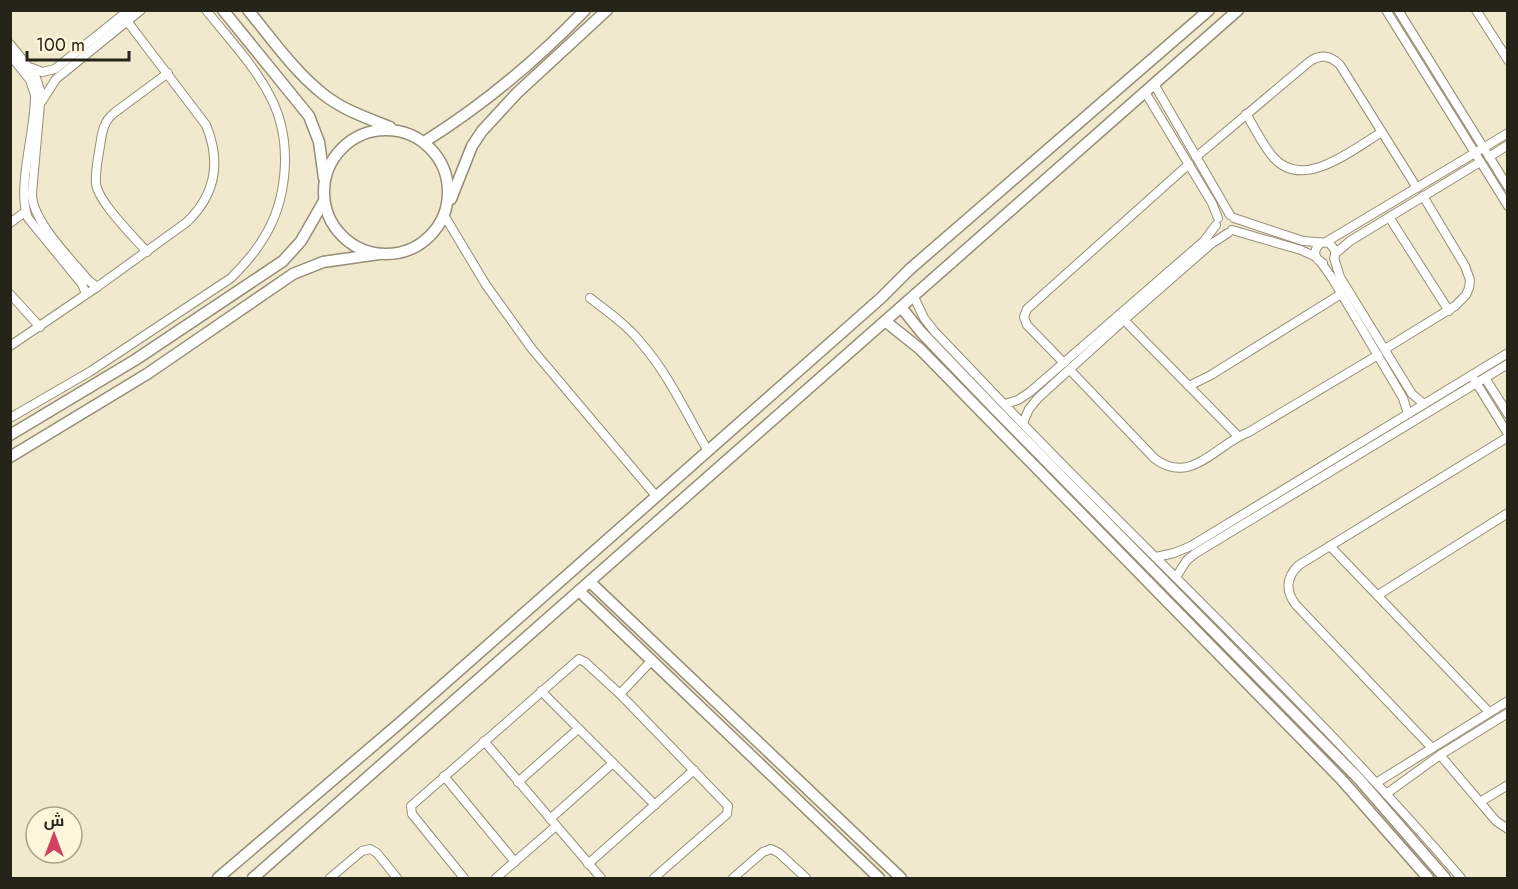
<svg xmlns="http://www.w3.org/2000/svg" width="1518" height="889" font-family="Jost,Cairo,sans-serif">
<rect width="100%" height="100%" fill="#f0e9cd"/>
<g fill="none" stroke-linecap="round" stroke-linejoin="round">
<g stroke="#958e75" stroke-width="10">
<g id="street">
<polyline points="1386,10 1508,206"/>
<polyline points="1398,10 1508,187"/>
<polyline points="1476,10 1508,60"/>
<path d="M 10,44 L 35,75 L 41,93 L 32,193 C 31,220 71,259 88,280 L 97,287"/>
<path d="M 10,55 L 30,80 L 35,95 C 36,128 16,189 28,218 L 82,284 L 86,294"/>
<polyline points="32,68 42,72 55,69 129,10"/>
<polyline points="1154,84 1230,215"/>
<polyline points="1145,92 1212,203 1218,218"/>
<polyline points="42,101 56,79 141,10"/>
<path d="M 1246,114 C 1255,128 1263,146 1274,158 C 1304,191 1353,149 1382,132"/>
<path d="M 1196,157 L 1309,62 C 1320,54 1330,55 1340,65 L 1417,188"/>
<polyline points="1489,157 1508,145"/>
<polyline points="444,215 486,285 532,349 656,496"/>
<polyline points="1389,217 1449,311"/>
<polyline points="1234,218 1303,241 1329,243 1335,250 1335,256"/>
<polyline points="10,223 25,212"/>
<polyline points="1232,230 1301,250 1316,257"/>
<polyline points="1326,242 1508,133"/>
<path d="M 1321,243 C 1313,249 1313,259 1323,263"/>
<path d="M 147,252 C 134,237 99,203 96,184 C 95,172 98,158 100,146 C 102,133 103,122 114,113 L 168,73"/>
<polyline points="1336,253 1350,241 1480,162"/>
<polyline points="1334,258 1340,277 1412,394 1424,404"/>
<polyline points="1320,261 1332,278 1403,398 1408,414"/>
<polyline points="10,294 40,327"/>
<path d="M 913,295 L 924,318 L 935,332 C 987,386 1039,442 1093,495 C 1218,620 1346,744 1461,878"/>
<path d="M 590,298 C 608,312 627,325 642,344 C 669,375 687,415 708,451"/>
<polyline points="1124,320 1238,436"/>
<path d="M 10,346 L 97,287 L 187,222 C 216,194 221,161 206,125 L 127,21"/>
<polyline points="1385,349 1455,306 1466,295 1469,288 1470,280 1465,266 1423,196"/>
<polyline points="1064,363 1027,325 1024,317 1027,309 1189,164"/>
<path d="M 1070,370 L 1155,459 C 1192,486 1216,444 1249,432 L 1378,355"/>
<polyline points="1485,378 1508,414"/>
<polyline points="1474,379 1508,434"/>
<polyline points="1189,386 1211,375 1341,294"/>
<polyline points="1005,404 1018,400 1030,392 1204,241 1216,225"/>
<path d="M 10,418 L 91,371 L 231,278 C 243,266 254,254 263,239 C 288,200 293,141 271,98 C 255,66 229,39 206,10"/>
<polyline points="1023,423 1029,409 1038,398 1124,320 1211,244 1228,233"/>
<polyline points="1330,546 1489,712"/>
<polyline points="1156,557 1174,553 1191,546 1508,353"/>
<polyline points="1176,577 1187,560 1196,553 1508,364"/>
<polyline points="1378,595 1508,513"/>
<polyline points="541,691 655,805"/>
<polyline points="620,694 652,660"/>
<polyline points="484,741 601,878"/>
<path d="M 1432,748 L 1296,605 C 1285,591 1286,577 1299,565 L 1508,437"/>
<polyline points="1440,755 1496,821 1508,829"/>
<polyline points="444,776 515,862"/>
<polyline points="518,782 578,729"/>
<polyline points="1376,783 1508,701"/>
<polyline points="1386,794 1440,755 1508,713"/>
<polyline points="1480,802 1508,785"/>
<polyline points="550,819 613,763"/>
<polyline points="588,864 694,770"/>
<polyline points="330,878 362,851 370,849 377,853 397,878"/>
<polyline points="464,878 412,814 411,806 579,659 585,662 620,694 728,806 727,814 654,878"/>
<polyline points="496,878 556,826"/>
<polyline points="733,878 763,852 771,849 779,853 806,878"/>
</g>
</g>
<g stroke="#958e75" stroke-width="13">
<g id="secondary">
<polyline points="223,10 309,116 319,142 324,178"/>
<path d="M 248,10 C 272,39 294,71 323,94 C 343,110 367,118 390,127"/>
<circle cx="386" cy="192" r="62"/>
<path d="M 424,142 C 483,105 536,61 585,10"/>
<polyline points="451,199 472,146 482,131 517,93 607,10"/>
<polyline points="901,307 921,332 994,408 1359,779 1445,878"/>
<polyline points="885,321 920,349 1341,779 1428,878"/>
<polyline points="10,435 135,360 283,261 301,241 324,201"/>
<polyline points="10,457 147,374 293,274 323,262 379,254"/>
<polyline points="590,582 901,878"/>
<polyline points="579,591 879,878"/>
<polyline points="218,878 402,721 881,298 910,269 1209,10"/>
<polyline points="253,878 1238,10"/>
</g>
</g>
<use href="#street" stroke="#fff" stroke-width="8"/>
<use href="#secondary" stroke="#fff" stroke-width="10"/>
</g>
<rect width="1518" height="889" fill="none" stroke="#262319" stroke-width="24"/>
<g transform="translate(54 835)"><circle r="28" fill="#fdf6da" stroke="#a7a28d" stroke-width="1.5"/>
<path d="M0-4.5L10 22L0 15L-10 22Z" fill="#d14160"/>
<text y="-9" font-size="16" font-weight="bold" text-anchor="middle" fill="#262319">ش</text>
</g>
<path d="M27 51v9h102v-9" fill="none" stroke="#262319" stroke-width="3"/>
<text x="36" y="51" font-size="18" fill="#262319" stroke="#fdf6da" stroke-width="4.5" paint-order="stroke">100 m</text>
</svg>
